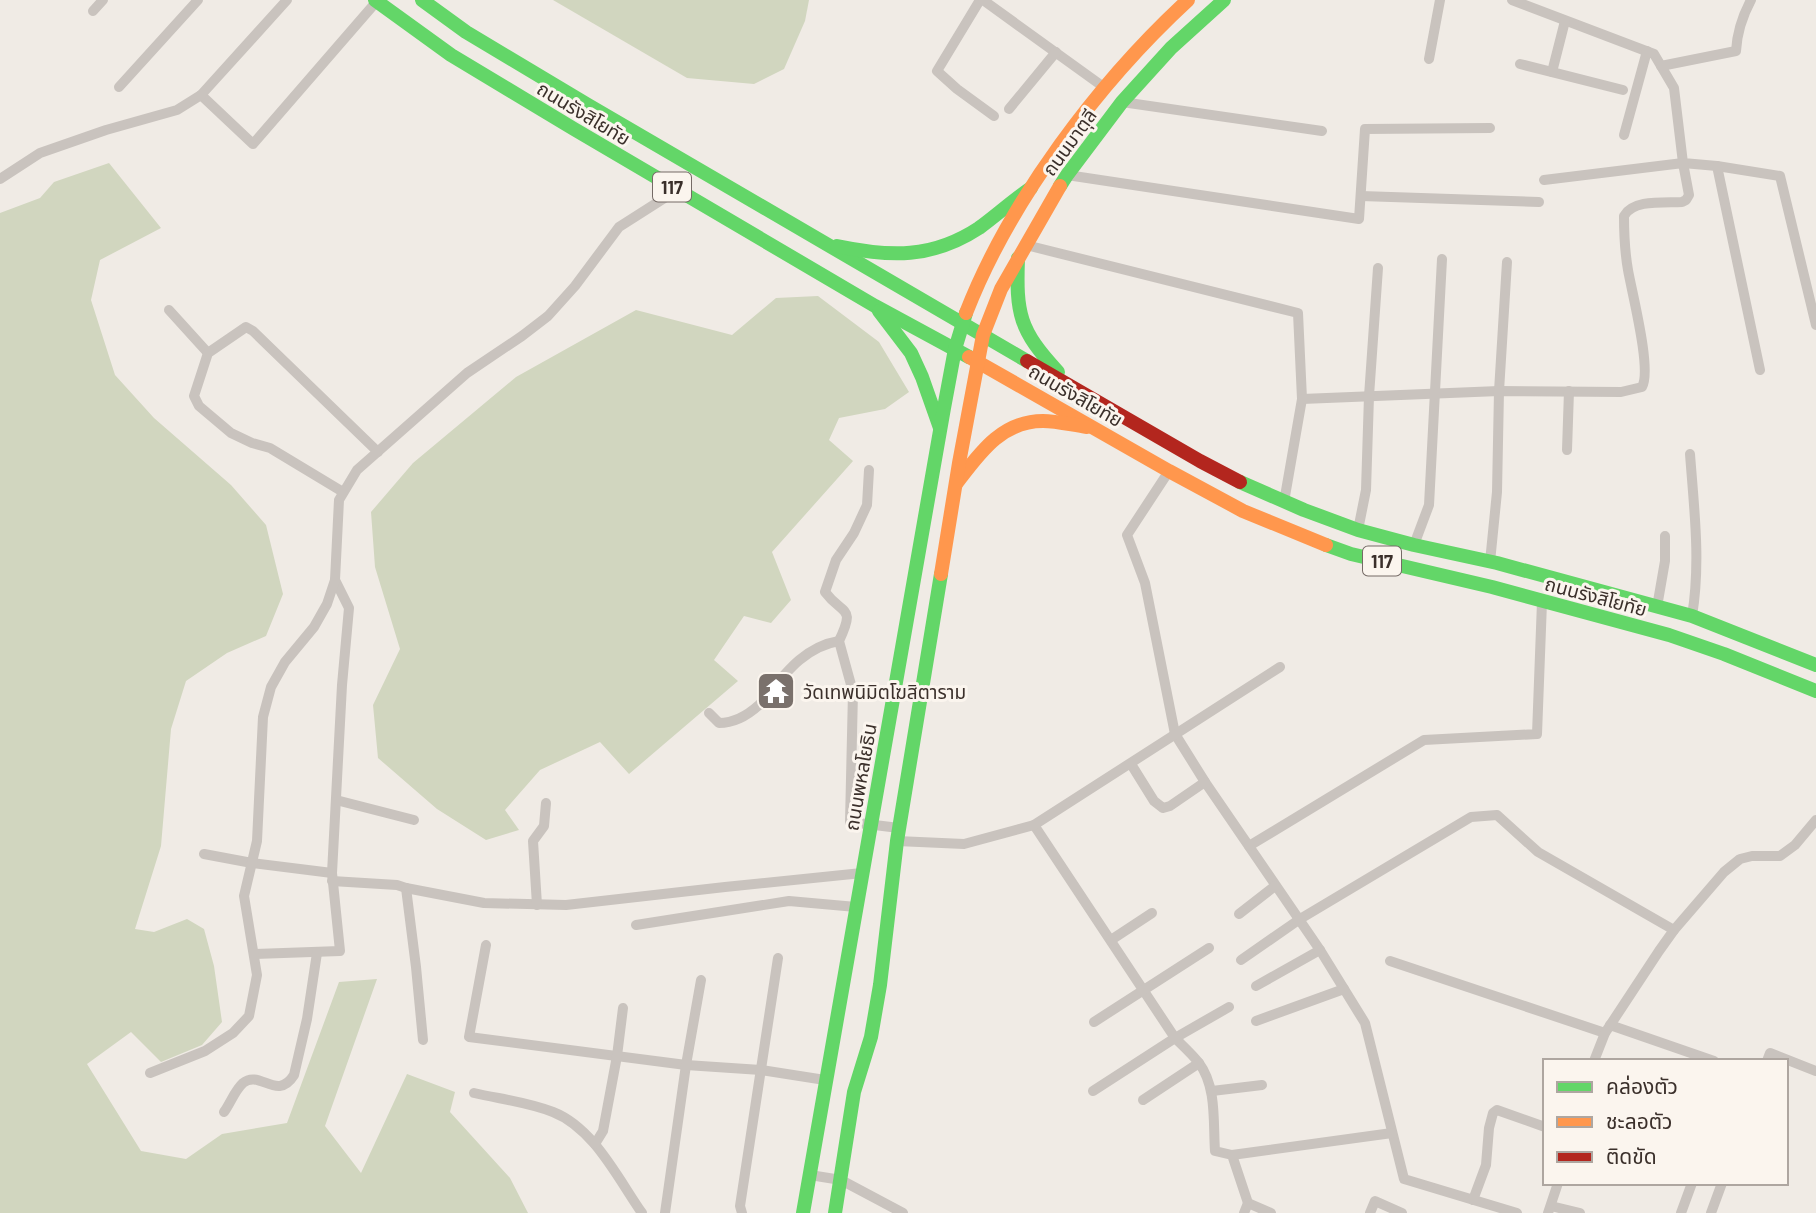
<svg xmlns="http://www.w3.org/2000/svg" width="1816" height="1213" font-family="Barlow,'Noto Sans Thai',sans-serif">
<rect width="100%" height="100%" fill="#f0ebe5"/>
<g fill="#d1d6bf">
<polygon points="553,0 809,0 805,21 784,69 754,84 687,78"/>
<polygon points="109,163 161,228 100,260 91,300 115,375 154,418 231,485 266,525 283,594 266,636 227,653 186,681 171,729 161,846 135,929 154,932 187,919 204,929 214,966 222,1022 202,1045 161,1062 131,1032 87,1064 141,1151 186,1159 222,1134 287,1123 339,982 377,979 325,1126 361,1173 407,1074 455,1092 450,1112 510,1178 528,1213 0,1213 0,213 40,198 54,182"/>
<polygon points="818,296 879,342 909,392 885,409 839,418 829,440 853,461 772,552 791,600 771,623 744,616 714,660 738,681 629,774 600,742 540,770 505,810 519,830 486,840 437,809 378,758 373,705 400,649 375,567 371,512 413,463 516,377 636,310 732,335 776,298"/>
</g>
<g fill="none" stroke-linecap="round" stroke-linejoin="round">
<g stroke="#c9c3be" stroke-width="10">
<polyline points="980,0 937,71 957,89 994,116"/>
<polyline points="983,0 1105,88"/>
<polyline points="1512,0 1654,54 1674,88 1683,163 1717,166 1780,176 1816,325"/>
<polyline points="93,11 103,0"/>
<polyline points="1429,59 1440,0"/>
<polyline points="1520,64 1623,90"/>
<path d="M 1661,66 L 1736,51 C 1737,33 1743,15 1751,0"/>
<polyline points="1552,72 1565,21"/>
<polyline points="119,87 198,0"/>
<polyline points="201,95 253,144 377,1"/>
<polyline points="1122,102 1322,131"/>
<polyline points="1009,109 1056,52"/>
<polyline points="1624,135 1647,51"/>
<polyline points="1717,166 1760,370"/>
<polyline points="1067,175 1359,219 1365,129 1490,128"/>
<polyline points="0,179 40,153 106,130 177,110 201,95 287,0"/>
<polyline points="1361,196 1539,202"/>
<polyline points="1026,245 1298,313 1302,399 1284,502"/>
<polyline points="169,310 208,353"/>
<path d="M 1302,399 L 1499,391 L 1621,392 L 1642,387 C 1652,370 1632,293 1628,270 C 1625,253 1624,234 1624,216 C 1633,199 1665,203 1682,202 L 1686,200 L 1689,195 L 1683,163 L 1544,180"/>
<polyline points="1567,450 1569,391"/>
<path d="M 1690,454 C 1694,508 1701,562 1692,616"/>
<path d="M 869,470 L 867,505 L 854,533 L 836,560 L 825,592 C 843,616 856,605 839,641 L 853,692 L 850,822 L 899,828"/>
<polyline points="1169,471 1127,535 1145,583 1175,734 1205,782 1320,950 1365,1023 1404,1179 1517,1213"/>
<polyline points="343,492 270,448 252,443 231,433 199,406 194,396 208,353 246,327 253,331 378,452"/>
<polyline points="1358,530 1366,490 1369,396 1378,268"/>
<polyline points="1414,545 1429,505 1442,259"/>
<polyline points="1490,562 1497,492 1499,391 1507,262"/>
<polyline points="1657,607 1665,561 1665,536"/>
<path d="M 709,713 L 719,723 C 734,723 748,715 759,705 C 782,678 802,647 839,641"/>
<polyline points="1131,764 1154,801 1163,808 1170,806 1205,782"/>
<polyline points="336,800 414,820"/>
<path d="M 1034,825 L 1175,1038 C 1183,1046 1192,1054 1199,1063 C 1217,1087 1213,1123 1215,1151 L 1232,1155 L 1248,1203"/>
<polyline points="897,841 964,844 1034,825 1280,667"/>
<polyline points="1249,846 1424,740 1537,734 1542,602"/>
<polyline points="204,854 252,863 332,873"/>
<polyline points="332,881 397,885 406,888 484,903 566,905 725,887 862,873"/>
<polyline points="406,888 416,967 423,1040"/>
<polyline points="537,905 533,841 544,826 546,803"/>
<polyline points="1239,914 1275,886"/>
<polyline points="636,925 789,901 856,907"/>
<polyline points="1111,940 1152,913"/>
<polyline points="486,945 469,1037 686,1065 761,1070 825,1080"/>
<polyline points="255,954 340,951 332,873 342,685 349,608 335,580"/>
<polyline points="1241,960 1300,919 1471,817 1497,815 1538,852 1674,930"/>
<polyline points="1390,961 1605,1033"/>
<polyline points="1256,986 1320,950"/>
<polyline points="1256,1021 1344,989"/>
<polyline points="1094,1022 1209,948"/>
<polyline points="1610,1025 1714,1061"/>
<polyline points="1594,1061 1605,1033 1659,951 1674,930 1724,872 1740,859 1752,856 1780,856 1795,845 1816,820"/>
<polyline points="1767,1061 1770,1053 1816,1071"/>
<polyline points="150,1073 205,1051 233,1033 249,1016 257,975 244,896 257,841 263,717 271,687 285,662 314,627 327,604 335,580 339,500 357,470 467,373 522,336 548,316 575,286 619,227 677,190"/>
<polyline points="1093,1091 1175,1038 1229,1007"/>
<polyline points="1212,1091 1262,1085"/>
<path d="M 474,1093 C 500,1099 528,1102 553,1112 C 594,1128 618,1179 642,1213"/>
<polyline points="1143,1100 1199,1063"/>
<path d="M 224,1112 C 230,1104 235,1090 243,1083 C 260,1069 277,1102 294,1075 L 307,1019 L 317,953"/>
<polyline points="595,1144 603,1131 617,1056 623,1008"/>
<polyline points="1232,1155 1392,1133"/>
<polyline points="810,1175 841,1180 903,1213"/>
<polyline points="1473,1200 1486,1165 1489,1128 1493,1113 1497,1110 1545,1127"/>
<polyline points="1551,1206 1580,1213"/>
<polyline points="665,1213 686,1065 701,980"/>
<polyline points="742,1213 740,1206 778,958"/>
<polyline points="1244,1213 1248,1203 1271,1213"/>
<polyline points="1370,1213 1375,1201 1402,1213"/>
<polyline points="1548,1213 1558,1183"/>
<polyline points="1681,1213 1692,1183"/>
<polyline points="1711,1213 1722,1183"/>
</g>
<g stroke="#63d668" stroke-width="14">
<polyline points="375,0 451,55 574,129 875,306 969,357"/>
<polyline points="422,0 466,32 588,105 1027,361"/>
<polyline points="1060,186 1067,175 1122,102 1171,48 1224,0"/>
<path d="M 837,246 C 890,257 932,259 979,228 C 997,215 1013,200 1031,188"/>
<path d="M 1018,258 C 1016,314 1019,330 1058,372"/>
<polyline points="879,311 911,353 922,377 940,428"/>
<polyline points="1240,482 1304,510 1358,530 1414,545 1497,563 1692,616 1816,665"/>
<polyline points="1326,545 1351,554 1492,587 1669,635 1724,654 1816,691"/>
<polyline points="803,1213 944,408 955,349 966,313"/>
<polyline points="835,1213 854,1092 871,1037 880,985 897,841 941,574"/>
</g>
<g stroke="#ff974d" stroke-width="14">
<path d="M 966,313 C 1010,200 1099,82 1188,0"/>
<polyline points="969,357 1169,471 1243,511 1326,545"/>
<path d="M 956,484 C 979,454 1001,421 1043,421 C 1057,421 1072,425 1087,427"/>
<polyline points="941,574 959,463 983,335 1001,289 1060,186"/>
</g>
<polyline stroke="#b3261e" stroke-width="14" points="1027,361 1200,461 1240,482"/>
</g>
<defs>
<g id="temple-square" transform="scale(2.0125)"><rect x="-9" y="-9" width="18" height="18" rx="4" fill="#7a716c" stroke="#fbf5ee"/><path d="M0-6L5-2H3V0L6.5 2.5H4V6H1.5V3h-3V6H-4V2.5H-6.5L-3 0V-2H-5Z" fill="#fff"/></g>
</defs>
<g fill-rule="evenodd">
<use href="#temple-square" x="776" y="691"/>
</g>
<g text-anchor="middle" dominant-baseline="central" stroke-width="6" stroke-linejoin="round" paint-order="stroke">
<g fill="#fbf5ee" stroke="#756b66" stroke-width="2">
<rect x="653" y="172.5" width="38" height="29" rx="5"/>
<rect x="1363" y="546.5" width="38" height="29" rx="5"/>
</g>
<g font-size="18" font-weight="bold" fill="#3b302b">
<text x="672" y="187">117</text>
<text x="1382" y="561">117</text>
</g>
<g font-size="19" fill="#3b302b" stroke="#fbf5ee">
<text transform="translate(584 113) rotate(31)">ถนนรังสิโยทัย</text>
<text transform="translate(1069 142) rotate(-54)">ถนนมาตุลี</text>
<text transform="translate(1076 395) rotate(30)">ถนนรังสิโยทัย</text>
<text transform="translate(1596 596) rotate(15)">ถนนรังสิโยทัย</text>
<text transform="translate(860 777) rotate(-80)">ถนนพหลโยธิน</text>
</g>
<g font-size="19" fill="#3b302b" stroke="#fbf5ee" text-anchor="start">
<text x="803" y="691">วัดเทพนิมิตโฆสิตาราม</text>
</g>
</g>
<rect x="1543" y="1059" width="245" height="126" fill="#fbf5ee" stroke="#aea6a0" stroke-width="2"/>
<rect x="1557" y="1082" width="35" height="10" fill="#63d668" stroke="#aea6a0" stroke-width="2"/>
<text x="1606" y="1094" font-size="21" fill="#3b302b">คล่องตัว</text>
<rect x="1557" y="1117" width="35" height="10" fill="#ff974d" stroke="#aea6a0" stroke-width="2"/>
<text x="1606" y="1129" font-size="21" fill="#3b302b">ชะลอตัว</text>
<rect x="1557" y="1152" width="35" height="10" fill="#b3261e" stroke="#aea6a0" stroke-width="2"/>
<text x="1606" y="1164" font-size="21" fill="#3b302b">ติดขัด</text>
</svg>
